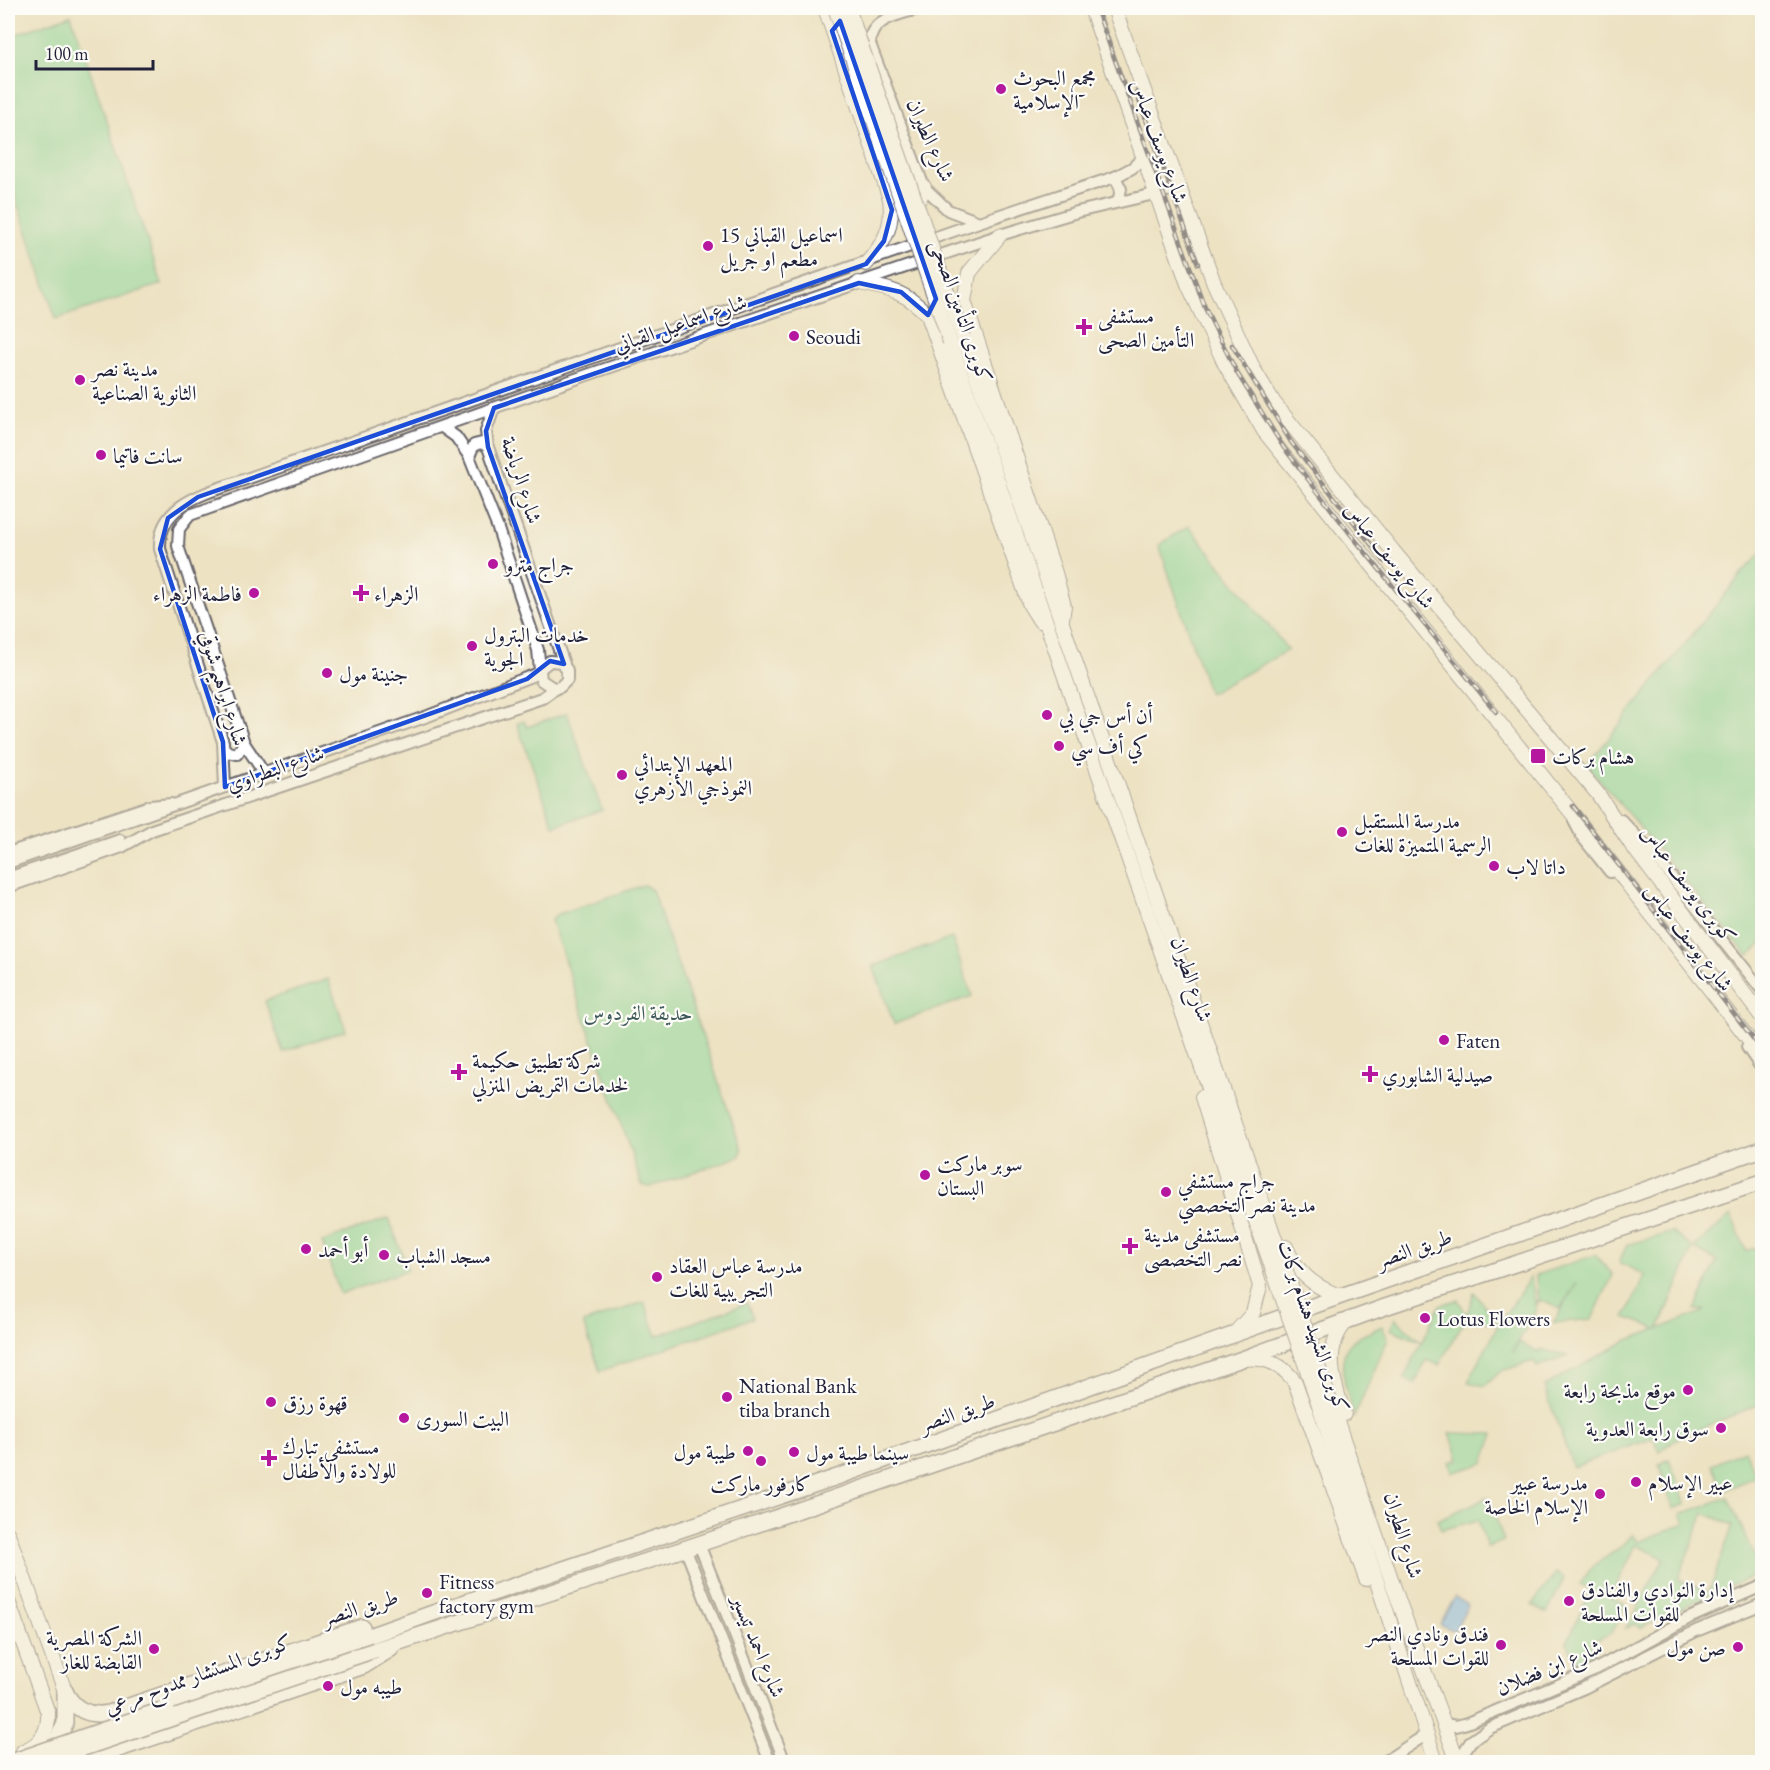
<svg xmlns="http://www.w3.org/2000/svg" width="1770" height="1770" font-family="'EB Garamond',Amiri,serif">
<rect width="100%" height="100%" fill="#fdfcf7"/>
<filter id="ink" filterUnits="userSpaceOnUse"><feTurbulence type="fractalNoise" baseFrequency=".0167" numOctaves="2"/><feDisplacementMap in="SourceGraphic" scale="12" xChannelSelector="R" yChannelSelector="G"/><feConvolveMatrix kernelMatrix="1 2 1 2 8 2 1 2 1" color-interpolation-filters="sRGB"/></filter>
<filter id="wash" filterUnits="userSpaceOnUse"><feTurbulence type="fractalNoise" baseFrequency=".008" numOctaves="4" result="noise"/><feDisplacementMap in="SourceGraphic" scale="24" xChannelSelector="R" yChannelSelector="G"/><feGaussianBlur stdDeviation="1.35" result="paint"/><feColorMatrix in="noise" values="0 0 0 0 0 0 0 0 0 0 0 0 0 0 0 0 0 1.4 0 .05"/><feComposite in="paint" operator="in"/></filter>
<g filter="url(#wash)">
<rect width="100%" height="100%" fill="#ede2c2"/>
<g fill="#80d99e" stroke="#517e6c" stroke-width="1.5" fill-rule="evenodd">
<polygon points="71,15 162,284 56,319 8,176 8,37"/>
<polygon points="1189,526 1288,650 1209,694 1159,545"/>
<polygon points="1762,553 1762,944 1748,956 1587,765 1744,571"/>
<polygon points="567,713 602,810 554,826 517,724 524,721 527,727"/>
<polygon points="644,885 652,890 742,1150 739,1157 650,1187 642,1185 551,921 556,915"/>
<polygon points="952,938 972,996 894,1024 873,966"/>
<polygon points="328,979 346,1030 283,1052 265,1001"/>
<path d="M 1731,1215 L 1746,1251 L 1760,1246 L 1762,1265 L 1755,1269 L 1762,1283 L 1762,1403 L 1674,1440 L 1660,1452 L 1654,1438 L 1573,1467 L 1544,1386 L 1626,1341 L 1657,1329 L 1625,1317 L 1645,1275 L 1619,1262 L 1627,1245 L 1672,1232 L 1693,1248 ZM 1693,1248 L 1717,1261 L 1695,1310 L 1707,1310 L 1659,1329 Z"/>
<polygon points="389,1218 408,1270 340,1294 322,1242"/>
<polygon points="1595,1255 1613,1275 1592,1319 1553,1323 1577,1283 1560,1309 1540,1300 1538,1304 1536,1275"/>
<polygon points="1531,1276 1536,1310 1512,1353 1519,1342 1539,1352 1541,1349 1568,1356 1537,1367 1534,1361 1501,1371 1485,1386 1468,1382 1498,1325 1467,1316 1439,1365 1426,1360 1415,1384 1404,1378 1422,1342 1390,1329 1395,1318 1422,1342 1440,1305 1458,1300 1467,1315 1474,1292 1499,1324"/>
<polygon points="644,1302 657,1336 747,1303 753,1318 600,1371 583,1323"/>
<path d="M 1382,1326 L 1388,1339 L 1354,1417 C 1349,1396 1332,1358 1353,1341 C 1361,1335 1373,1331 1382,1326 Z"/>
<polygon points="1450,1433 1494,1434 1484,1463 1452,1473 1449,1462 1459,1459"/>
<polygon points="1744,1450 1756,1476 1724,1491 1712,1465"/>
<polygon points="1669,1459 1686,1504 1673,1509 1659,1464"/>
<polygon points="1489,1497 1504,1541 1487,1547 1478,1520 1441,1530 1437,1520"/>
<path d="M 1728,1497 L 1762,1572 L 1657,1619 L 1640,1629 L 1636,1624 L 1626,1628 L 1664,1558 L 1636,1545 L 1611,1598 L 1625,1605 L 1612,1633 L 1591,1642 L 1597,1657 L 1578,1666 L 1567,1642 L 1591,1590 L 1580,1585 C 1594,1556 1613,1560 1633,1534 L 1638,1542 L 1685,1523 L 1681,1514 ZM 1704,1513 L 1733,1525 L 1709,1592 L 1678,1579 Z"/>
<polygon points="1556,1573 1564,1578 1547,1613 1532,1605"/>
</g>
<polygon fill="#81baf2" stroke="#526e96" stroke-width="1.5" points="1455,1597 1468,1605 1454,1631 1440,1624"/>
</g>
<g filter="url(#ink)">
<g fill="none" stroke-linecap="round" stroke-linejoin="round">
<g stroke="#69656a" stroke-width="14">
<g id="minor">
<path d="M 921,8 C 902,14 869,18 870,44 L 924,187 L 948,210 L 979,222"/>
<polyline points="1115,177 1121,189 1118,202"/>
<polyline points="494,408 486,431 488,447 564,664"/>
<polyline points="442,427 456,437 469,456 497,526 538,650 541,680 553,688 560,687 567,680 567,670 561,662 550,661 541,668"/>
<polyline points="469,456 474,445 482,443 488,447"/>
<polyline points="225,749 228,752 237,754 244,743"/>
<polyline points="264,773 244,743 178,546 179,529 190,515 587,375 1000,235 1077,212 1180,188"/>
<path d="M 225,787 L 223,742 L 160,549 C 157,502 211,492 246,479 L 979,222 L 1115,177 L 1132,168 L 1143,158"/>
<polyline points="1621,820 1654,855 1762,990"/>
<polyline points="1574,821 1583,838 1610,872"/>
<polyline points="8,853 150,806 171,804"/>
<polyline points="8,863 428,716 539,673"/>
<polyline points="8,878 120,840"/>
<polyline points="8,887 122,847 152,830 542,698 556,688"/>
<polyline points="1747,1047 1762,1069"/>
<polyline points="699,1544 785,1762"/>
<polyline points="685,1548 770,1762"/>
<polyline points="1445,1724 1456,1726 1467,1723 1596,1669 1689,1618 1762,1586"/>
<polyline points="1458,1761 1471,1741 1490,1728 1584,1688 1696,1631 1762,1604"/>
<polyline points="1384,1762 1427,1734"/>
</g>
</g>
<g stroke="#69656a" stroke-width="16">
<g id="major">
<path d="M 825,8 L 890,199 C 894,226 884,244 866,264"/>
<polyline points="1091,8 1188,284 1225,364 1264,431 1572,813 1762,1056"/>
<polyline points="1114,8 1214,283 1254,370 1274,403 1393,551 1598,794 1631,844 1762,1017"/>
<polyline points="906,205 920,198 924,187"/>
<polyline points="1000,235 969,273 964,301 1055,573 1064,606 1062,619"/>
<path d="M 859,283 C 890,289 905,291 928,315 L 1030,605 L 1040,621"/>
<polyline points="963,337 1285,1268"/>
<polyline points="950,342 1080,721 1274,1273"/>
<polyline points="1202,1097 1260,1286 1253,1313 1235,1333"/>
<path d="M 1286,1247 C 1296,1272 1315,1288 1341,1296"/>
<path d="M 1244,1359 C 1265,1356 1283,1365 1295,1382 L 1366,1579"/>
<polyline points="1330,1401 1399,1602 1458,1762"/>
<polyline points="1319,1405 1436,1762"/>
<path d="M 1344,1414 C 1333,1382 1321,1346 1349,1319"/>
<polyline points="8,1534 65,1691"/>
<path d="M 8,1601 L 48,1713 C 49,1732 40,1745 23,1751"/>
</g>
</g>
<g stroke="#69656a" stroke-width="18">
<g id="highway">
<polyline points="375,1650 699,1544 1242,1359 1385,1307 1762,1182"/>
<path d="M 65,1691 C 73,1709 89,1717 108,1713 L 362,1627"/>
<polyline points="167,1708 433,1613 843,1475 1341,1296 1762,1149"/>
<polyline points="50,1753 65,1724 65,1691"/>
<polyline points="81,1762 364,1666 391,1649"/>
</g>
</g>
<use href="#minor" stroke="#fff" stroke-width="10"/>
<use href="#major" stroke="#fff" stroke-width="14"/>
<use href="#highway" stroke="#fff" stroke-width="15"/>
<g stroke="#22223b" stroke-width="4.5">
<g id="rail">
<polyline points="1096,8 1205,308 1237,373 1284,448 1348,531 1496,712"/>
<polyline points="1136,92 1198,264"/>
<polyline points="1232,345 1291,442 1385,562"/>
<polyline points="1573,806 1762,1050"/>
</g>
</g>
<use href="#rail" stroke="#fdfcf7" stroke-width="2" stroke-dasharray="7" stroke-linecap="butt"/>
<g stroke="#69656a" stroke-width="16" stroke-linecap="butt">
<g id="major-bridge">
<polyline points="835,8 950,342"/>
<polyline points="848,8 963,337"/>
<polyline points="1285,1268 1330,1401"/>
<polyline points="1274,1273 1319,1405"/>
</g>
</g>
<g stroke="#69656a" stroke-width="18" stroke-linecap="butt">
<g id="highway-bridge">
<polyline points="11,1762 167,1708"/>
<polyline points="42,1762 375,1650"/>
</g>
</g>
<use href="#major-bridge" stroke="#fff" stroke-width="14"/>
<use href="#highway-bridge" stroke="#fff" stroke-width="15"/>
</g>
</g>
<path d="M0 0H1770V1770H0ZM 840,21 L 936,299 L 928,315 L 901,292 L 859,283 L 494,408 L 486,431 L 488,447 L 564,664 L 550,661 L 527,679 L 225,787 L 223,742 L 160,549 L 168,518 L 198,497 L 866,264 L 884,241 L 892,210 L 832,31 Z" fill="#ede2c2" fill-opacity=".55" fill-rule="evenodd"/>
<path fill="none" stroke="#1d4ed8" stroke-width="4.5" stroke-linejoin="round" d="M 840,21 L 936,299 L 928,315 L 901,292 L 859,283 L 494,408 L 486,431 L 488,447 L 564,664 L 550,661 L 527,679 L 225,787 L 223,742 L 160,549 L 168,518 L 198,497 L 866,264 L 884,241 L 892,210 L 832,31 Z"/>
<g fill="#b5179e" stroke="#fdfcf7" stroke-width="2">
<circle cx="1001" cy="89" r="6"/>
<circle cx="708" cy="246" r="6"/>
<path d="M1081 318h6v6h6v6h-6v6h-6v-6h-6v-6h6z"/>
<circle cx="794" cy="336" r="6"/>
<circle cx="80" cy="380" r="6"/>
<circle cx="101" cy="455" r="6"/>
<circle cx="493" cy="564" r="6"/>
<circle cx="254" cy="593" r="6"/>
<path d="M358 584h6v6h6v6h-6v6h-6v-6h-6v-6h6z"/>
<circle cx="472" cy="646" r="6"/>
<circle cx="327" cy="673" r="6"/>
<circle cx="1047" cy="715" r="6"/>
<circle cx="1059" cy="746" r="6"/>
<rect x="1530" y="748" width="16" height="16" rx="3"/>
<circle cx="622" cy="775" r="6"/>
<circle cx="1342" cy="832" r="6"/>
<circle cx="1494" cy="866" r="6"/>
<circle cx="1444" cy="1040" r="6"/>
<path d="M456 1063h6v6h6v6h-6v6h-6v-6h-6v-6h6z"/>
<path d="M1367 1065h6v6h6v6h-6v6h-6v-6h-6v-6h6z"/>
<circle cx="925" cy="1175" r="6"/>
<circle cx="1166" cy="1192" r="6"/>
<path d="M1127 1237h6v6h6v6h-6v6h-6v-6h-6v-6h6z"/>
<circle cx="306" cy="1249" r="6"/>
<circle cx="384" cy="1255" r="6"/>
<circle cx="657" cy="1277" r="6"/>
<circle cx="1425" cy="1318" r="6"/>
<circle cx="1688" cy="1390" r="6"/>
<circle cx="727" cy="1397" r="6"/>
<circle cx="271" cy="1402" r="6"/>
<circle cx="404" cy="1418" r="6"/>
<circle cx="1721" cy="1428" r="6"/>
<circle cx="748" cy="1451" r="6"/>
<circle cx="794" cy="1452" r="6"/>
<path d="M266 1449h6v6h6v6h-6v6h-6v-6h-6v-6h6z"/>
<circle cx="761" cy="1461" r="6"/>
<circle cx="1636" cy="1482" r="6"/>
<circle cx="1600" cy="1494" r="6"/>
<circle cx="427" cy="1593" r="6"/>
<circle cx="1569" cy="1601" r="6"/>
<circle cx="1501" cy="1645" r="6"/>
<circle cx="1738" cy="1647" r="6"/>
<circle cx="154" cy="1649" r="6"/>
<circle cx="328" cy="1686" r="6"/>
</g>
<g text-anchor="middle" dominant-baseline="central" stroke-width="4.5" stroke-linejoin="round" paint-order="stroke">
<g font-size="21" fill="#22223b" stroke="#fdfcf7" text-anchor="start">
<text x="1013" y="77">مجمع البحوث<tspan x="1013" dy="24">الإسلامية</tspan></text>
<text x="720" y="234">15 اسماعيل القباني<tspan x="720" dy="24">مطعم او جريل</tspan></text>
<text x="1098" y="315">مستشفى<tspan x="1098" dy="24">التأمين الصحى</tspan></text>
<text x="806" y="336">Seoudi</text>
<text x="92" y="368">مدينة نصر<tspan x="92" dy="24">الثانوية الصناعية</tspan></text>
<text x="113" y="455">سانت فاتيما</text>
<text x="505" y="564">جراج مترو</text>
<text x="242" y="593" text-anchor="end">فاطمة الزهراء</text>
<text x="374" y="593">الزهراء</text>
<text x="484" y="634">خدمات البترول<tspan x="484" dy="24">الجوية</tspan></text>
<text x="339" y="673">جنينة مول</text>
<text x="1059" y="715">أن أس جي بي</text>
<text x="1071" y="746">كي أف سي</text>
<text x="1552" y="756">هشام بركات</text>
<text x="634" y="763">المعهد الابتدائي<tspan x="634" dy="24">النموذجي الأزهري</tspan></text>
<text x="1354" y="820">مدرسة المستقبل<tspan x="1354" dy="24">الرسمية المتميزة للغات</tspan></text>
<text x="1506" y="866">داتا لاب</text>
<text x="1456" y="1040">Faten</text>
<text x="472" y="1060">شركة تطبيق حكيمة<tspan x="472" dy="24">لخدمات التمريض المنزلي</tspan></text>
<text x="1382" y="1074">صيدلية الشابوري</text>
<text x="937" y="1163">سوبر ماركت<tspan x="937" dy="24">البستان</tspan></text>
<text x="1178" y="1180">جراج مستشفي<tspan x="1178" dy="24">مدينة نصر التخصصي</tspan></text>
<text x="1144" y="1234">مستشفى مدينة<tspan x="1144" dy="24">نصر التخصصى</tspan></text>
<text x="318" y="1249">أبو أحمد</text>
<text x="396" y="1255">مسجد الشباب</text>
<text x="669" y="1265">مدرسة عباس العقاد<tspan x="669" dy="24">التجريبية للغات</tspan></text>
<text x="1437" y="1318">Lotus Flowers</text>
<text x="739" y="1385">National Bank<tspan x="739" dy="24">tiba branch</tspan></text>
<text x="1676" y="1390" text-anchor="end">موقع مذبحة رابعة</text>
<text x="283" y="1402">قهوة رزق</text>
<text x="416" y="1418">البيت السورى</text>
<text x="1709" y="1428" text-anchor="end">سوق رابعة العدوية</text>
<text x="282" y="1446">مستشفى تبارك<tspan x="282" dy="24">للولادة والأطفال</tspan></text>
<text x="736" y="1451" text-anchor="end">طيبة مول</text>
<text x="806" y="1452">سينما طيبة مول</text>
<text x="1588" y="1482" text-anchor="end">مدرسة عبير<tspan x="1588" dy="24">الإسلام الخاصة</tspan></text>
<text x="1648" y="1482">عبير الإسلام</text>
<text x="761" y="1483" text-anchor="middle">كارفور ماركت</text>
<text x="439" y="1581">Fitness<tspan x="439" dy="24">factory gym</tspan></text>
<text x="1581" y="1589">إدارة النوادي والفنادق<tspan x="1581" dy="24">للقوات المسلحة</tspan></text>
<text x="1489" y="1633" text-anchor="end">فندق ونادي النصر<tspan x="1489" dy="24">للقوات المسلحة</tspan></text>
<text x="142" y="1637" text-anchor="end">الشركة المصرية<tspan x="142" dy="24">القابضة للغاز</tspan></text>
<text x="1726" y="1647" text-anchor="end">صن مول</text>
<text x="340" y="1686">طيبه مول</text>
</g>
<g font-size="21" fill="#22223b" stroke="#fdfcf7">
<text transform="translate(931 140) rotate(66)">شارع الطيران</text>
<text transform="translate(1160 141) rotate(70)">شارع يوسف عباس</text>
<text transform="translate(962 311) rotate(71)">كوبرى التأمين الصحى</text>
<text transform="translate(680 323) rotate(-19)">شارع اسماعيل القباني</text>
<text transform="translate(522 480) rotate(72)">شارع الرياضة</text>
<text transform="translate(1390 555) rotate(51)">شارع يوسف عباس</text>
<text transform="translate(224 688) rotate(73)">شارع ابراهيم شوقي</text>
<text transform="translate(275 768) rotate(-19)">شارع البطراوي</text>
<text transform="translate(1689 884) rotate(53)">كوبرى يوسف عباس</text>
<text transform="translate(1689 937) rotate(52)">شارع يوسف عباس</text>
<text transform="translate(1192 979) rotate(71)">شارع الطيران</text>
<text transform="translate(1414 1248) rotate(-19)">طريق النصر</text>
<text transform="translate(1314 1326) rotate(71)">كوبرى الشهيد هشام بركات</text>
<text transform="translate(957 1412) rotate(-19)">طريق النصر</text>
<text transform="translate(1404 1535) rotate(73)">شارع الطيران</text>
<text transform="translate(360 1607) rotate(-17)">طريق النصر</text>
<text transform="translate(759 1646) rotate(68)">شارع احمد تيسير</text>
<text transform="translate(1549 1667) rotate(-23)">شارع ابن فضلان</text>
<text transform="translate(198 1674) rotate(-20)">كوبرى المستشار ممدوح مرعي</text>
</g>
<g font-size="21" fill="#3e5959" stroke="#fdfcf7">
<text x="638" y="1012">حديقة الفردوس</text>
</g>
</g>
<rect width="1770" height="1770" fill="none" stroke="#fdfcf7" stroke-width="30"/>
<path d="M36 60v9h117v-9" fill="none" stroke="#22223b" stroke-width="3"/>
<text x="45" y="60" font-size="18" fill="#22223b" stroke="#fdfcf7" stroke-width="4.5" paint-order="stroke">100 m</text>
</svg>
